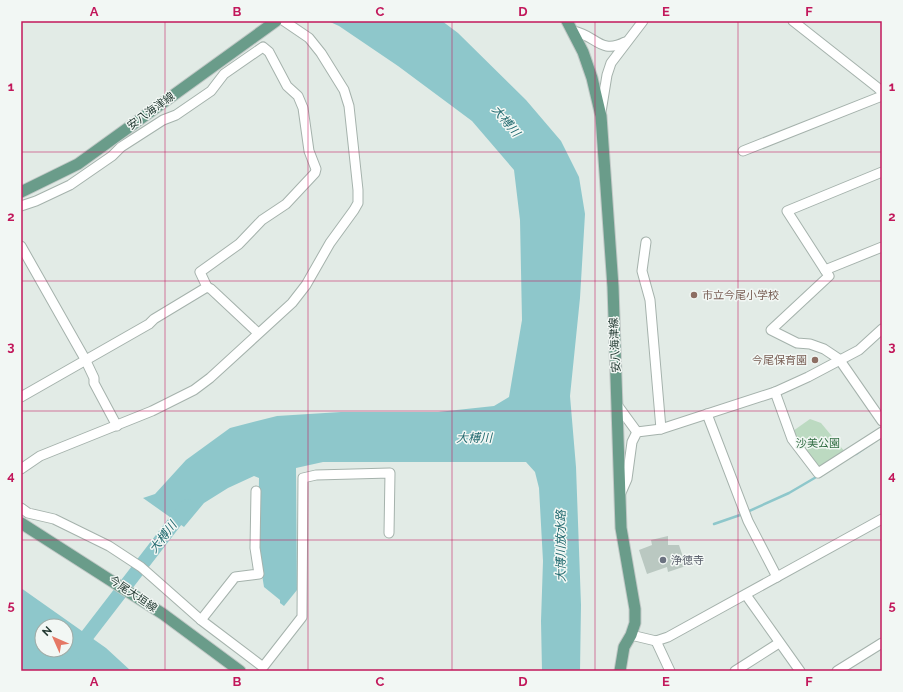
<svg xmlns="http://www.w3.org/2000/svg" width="903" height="692" font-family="Raleway,'Noto Sans JP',sans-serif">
<rect width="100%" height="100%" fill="#e2ebe6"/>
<polygon fill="#bcdac1" points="810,419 821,423 845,452 818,468 795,438 793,431"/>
<g fill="#8ec7cb" fill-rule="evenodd">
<polygon points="328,21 442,21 458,33 526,100 561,141 579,177 585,214 580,298 570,396 576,467 581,605 580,671 542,671 541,621 543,561 539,488 535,472 526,462 323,462 296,468 297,590 284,606 280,603 280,600 264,587 258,550 259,478 254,476 228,488 204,503 184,527 143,498 155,494 186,460 230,428 277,416 341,412 438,412 494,406 509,397 522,320 520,220 514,170 472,121 398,66 339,26"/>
<path d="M 21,588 L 106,648 L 131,671 L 21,671 ZM 42,626 L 66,626 L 66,650 L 42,650 Z"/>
</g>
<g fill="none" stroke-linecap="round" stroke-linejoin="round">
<g stroke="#8ec7cb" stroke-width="2.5">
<polyline points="856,454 872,443"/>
<polyline points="747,512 789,493 818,476"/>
<polyline points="714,524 743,514"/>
</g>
<polyline stroke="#8ec7cb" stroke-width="14" points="60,671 187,506"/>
</g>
<polygon fill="#bac8c1" points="668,536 668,545 679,545 686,566 668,572 667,567 647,574 639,550 652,545 651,540"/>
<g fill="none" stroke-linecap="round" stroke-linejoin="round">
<g stroke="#a5b2ac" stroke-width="11">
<g id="minor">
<polyline points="793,21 878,88 882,92"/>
<path d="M 573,31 C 596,35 600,55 625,42"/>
<polyline points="601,112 607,75 611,63 643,21"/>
<polyline points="743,151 882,96"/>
<polyline points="882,172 787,211 825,270 882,247"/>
<polyline points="21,206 36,201 70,185 112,156 121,147 163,120 176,115 211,91 224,74 263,47 269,52 287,86 298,96 303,108 309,151 316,169 315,173 286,204 262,220 239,244 200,272 207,287 154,319 149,324 21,397"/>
<polyline points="646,242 642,271 650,300 661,429"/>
<polyline points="21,246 85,359 94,378 94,383 117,426"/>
<polyline points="825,270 829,276 771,330 797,343 810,344 824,349 839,359 882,421"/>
<polyline points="207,287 211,289 258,333"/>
<polyline points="775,392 792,439 818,473 882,432"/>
<polyline points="618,406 637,432"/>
<polyline points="707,414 748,521 777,577"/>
<polyline points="21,469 40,456 152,411 194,390 210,378 292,303 306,285 330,243 354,210 358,203 358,190 349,106 344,90 321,53 309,38 284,21"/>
<polyline points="256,491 255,548 259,574 235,577 201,620 263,667 302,617 303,478 316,475 390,473 389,533"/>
<polyline points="620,495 627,479 632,442 637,432 661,429 775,392 808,377 859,350 882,329"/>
<polyline points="21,508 28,513 54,519 109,546 141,567 201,620"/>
<polyline points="746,595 800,671"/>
<polyline points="631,635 656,641 668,637 882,519"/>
<polyline points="656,641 670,671"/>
<polyline points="735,671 779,643"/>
<polyline points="837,671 882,643"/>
</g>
</g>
<g stroke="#c1c8c6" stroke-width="13">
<g id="major">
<polyline points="567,21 583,52 592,78 601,116 613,287 621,528 635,609 635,623 631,635 624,647 620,671"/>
<polyline points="21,192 78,164 276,21"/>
<polyline points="21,523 163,614 240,671"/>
</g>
</g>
<use href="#minor" stroke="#fff" stroke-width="9"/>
<use href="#major" stroke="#6a9c8a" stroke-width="11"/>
</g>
<path fill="none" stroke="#c2185b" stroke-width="1" stroke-opacity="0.55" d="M 165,21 L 165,671M 308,21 L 308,671M 452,21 L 452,671M 595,21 L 595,671M 738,21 L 738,671M 21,152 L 882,152M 21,281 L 882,281M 21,411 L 882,411M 21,540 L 882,540"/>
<g fill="#8d6e63" stroke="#f2f7f4" stroke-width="1.5">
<circle cx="694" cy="295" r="4"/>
<circle cx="815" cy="360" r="4"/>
</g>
<circle fill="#6b7280" stroke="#f2f7f4" stroke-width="1.5" cx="663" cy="560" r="4"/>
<g text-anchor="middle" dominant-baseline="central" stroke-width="3" stroke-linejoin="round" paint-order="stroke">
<g font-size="11" fill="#233a32" stroke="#f2f7f4">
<text transform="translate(151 111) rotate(-36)">安八海津線</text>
<text transform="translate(615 345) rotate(-93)">安八海津線</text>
<text transform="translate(133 594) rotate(34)">今尾大垣線</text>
</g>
<g font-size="11" fill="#785e54" stroke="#f2f7f4" text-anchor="start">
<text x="702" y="295">市立今尾小学校</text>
<text x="807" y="360" text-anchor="end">今尾保育園</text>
</g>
<g font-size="11" fill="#316d42" stroke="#f2f7f4">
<text x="818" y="443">沙美公園</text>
</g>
<g font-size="11" fill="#5b616d" stroke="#f2f7f4" text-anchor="start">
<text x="671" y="560">浄徳寺</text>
</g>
<g font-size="12" font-style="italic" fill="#236b70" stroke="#f2f7f4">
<text transform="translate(506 121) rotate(50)">大榑川</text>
<text x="474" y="438">大榑川</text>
<text transform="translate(163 537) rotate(-52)">大榑川</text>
<text transform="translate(561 546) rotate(-90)">大博川放水路</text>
</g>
</g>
<rect width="903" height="692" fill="none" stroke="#f2f7f4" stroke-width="44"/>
<g transform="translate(54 638) rotate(315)"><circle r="19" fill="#f2f7f4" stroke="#9faba6"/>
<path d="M0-3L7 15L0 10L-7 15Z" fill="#e57865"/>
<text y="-6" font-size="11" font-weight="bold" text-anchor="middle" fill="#233a32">N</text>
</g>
<rect x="22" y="22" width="859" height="648" fill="none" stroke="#c2185b" stroke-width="1.5"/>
<g font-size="13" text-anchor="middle" font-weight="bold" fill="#c2185b">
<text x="94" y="16">A</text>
<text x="237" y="16">B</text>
<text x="380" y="16">C</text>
<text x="523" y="16">D</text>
<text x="666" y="16">E</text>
<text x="809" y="16">F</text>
<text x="11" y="91">1</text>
<text x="892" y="91">1</text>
<text x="11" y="221">2</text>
<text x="892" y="221">2</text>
<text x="11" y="351">3</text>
<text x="892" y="351">3</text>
<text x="11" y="480">4</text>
<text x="892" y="480">4</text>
<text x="11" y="610">5</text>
<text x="892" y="610">5</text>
<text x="94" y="686">A</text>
<text x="237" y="686">B</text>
<text x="380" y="686">C</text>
<text x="523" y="686">D</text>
<text x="666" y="686">E</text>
<text x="809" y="686">F</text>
</g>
</svg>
